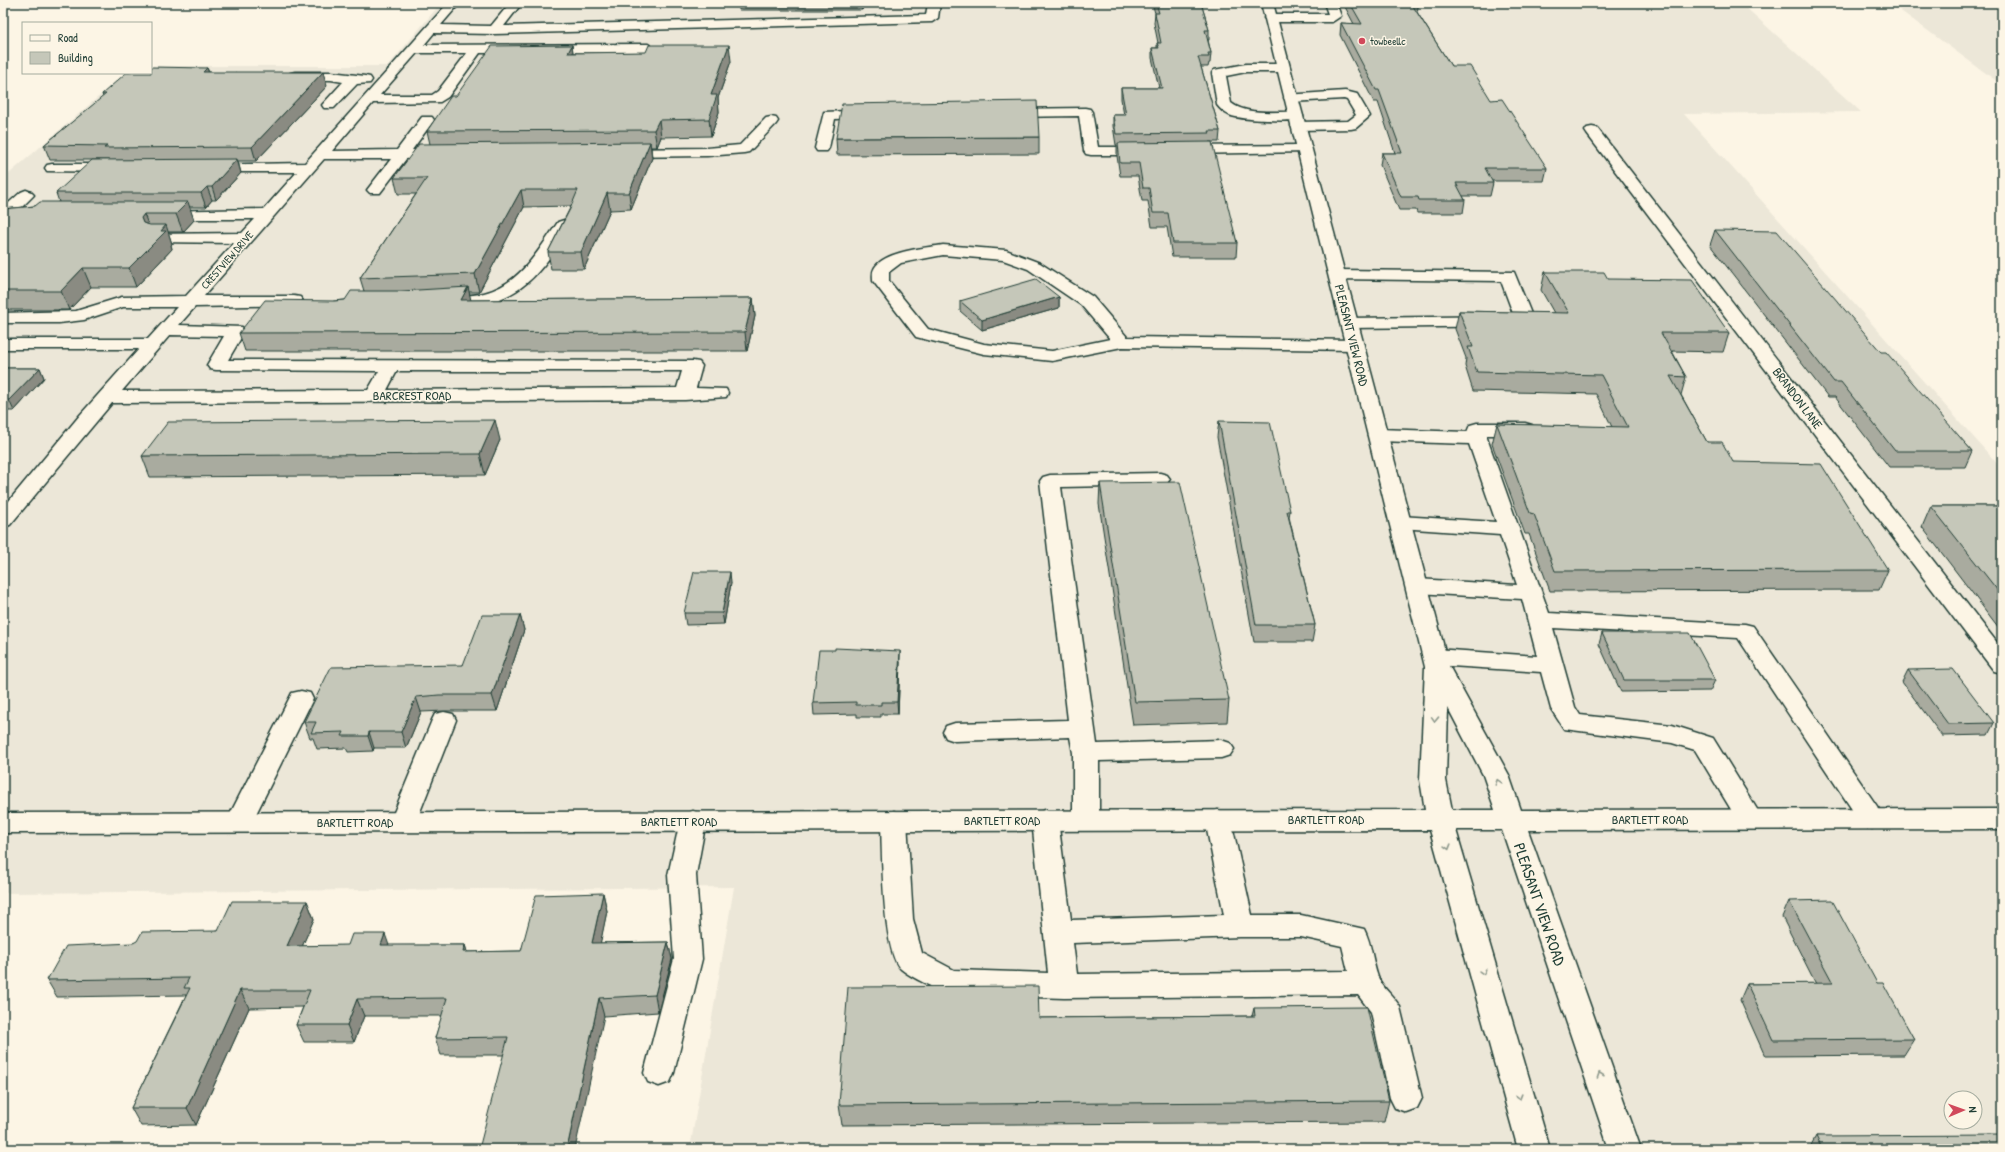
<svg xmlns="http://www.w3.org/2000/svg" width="2005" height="1152" font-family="'Patrick Hand',sans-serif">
<rect width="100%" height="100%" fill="#fcf5e5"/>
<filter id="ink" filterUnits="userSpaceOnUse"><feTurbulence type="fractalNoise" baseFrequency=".025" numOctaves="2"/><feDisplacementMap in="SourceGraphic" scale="8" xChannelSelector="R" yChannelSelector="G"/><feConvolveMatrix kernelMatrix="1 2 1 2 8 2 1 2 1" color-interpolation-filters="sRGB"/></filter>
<g filter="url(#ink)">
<g fill="#ece7d8" fill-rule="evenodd">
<path d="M 441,3 L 1741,3 L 1861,112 L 1684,114 L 2002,469 L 2002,1149 L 690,1149 L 734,887 L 3,893 L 3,179 L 126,73 L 151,73 L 151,66 L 388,66 ZM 1951,1098 L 1975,1098 L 1975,1122 L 1951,1122 Z"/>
<polygon points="1890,3 2002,3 2002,85"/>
</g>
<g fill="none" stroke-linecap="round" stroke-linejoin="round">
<g stroke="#1f3d34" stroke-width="3">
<g id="minor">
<path d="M 448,3 L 460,3 L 441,25 L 491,26 L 510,3 L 522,3 L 504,26 L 926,15 L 928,3 L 940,3 L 938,18 L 932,22 L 494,34 L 434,33 L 424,45 L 648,44 L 654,48 L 648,52 L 480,53 L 448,97 L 440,102 L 373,103 L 332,151 L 397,150 L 422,117 L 432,117 L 434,120 L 412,150 L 447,151 L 449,154 L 447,157 L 406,159 L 380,193 L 370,193 L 367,190 L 391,159 L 324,159 L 204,296 L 294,296 L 300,297 L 303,301 L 300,305 L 195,307 L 179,325 L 242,327 L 245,331 L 228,360 L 693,361 L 699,362 L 702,366 L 696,388 L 726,389 L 728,393 L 726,397 L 685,400 L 112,403 L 10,525 L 3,527 L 3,508 L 80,415 L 139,349 L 3,349 L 3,339 L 148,339 L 177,307 L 123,307 L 84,320 L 59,323 L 3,323 L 3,313 L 76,311 L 122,297 L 186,296 L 234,243 L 157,242 L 151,240 L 149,237 L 151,234 L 242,233 L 255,219 L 162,219 L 156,217 L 154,214 L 156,211 L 264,209 L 297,172 L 209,172 L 204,171 L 202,168 L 204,165 L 305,163 ZM 417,53 L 467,53 L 438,91 L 432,95 L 380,95 ZM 170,335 L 224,336 L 207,365 L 210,369 L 216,370 L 379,371 L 368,390 L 122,391 ZM 397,371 L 682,371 L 677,388 L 387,390 Z"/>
<polygon points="1324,3 1336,3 1341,16 1332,22 1270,22 1264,18 1270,14 1328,14"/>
<path d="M 1246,64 L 1283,64 L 1289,68 L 1283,72 L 1246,72 L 1226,76 L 1231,103 C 1248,116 1275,111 1296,112 L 1301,113 L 1303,116 L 1301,119 C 1288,122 1241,120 1229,115 C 1225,113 1220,109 1217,105 L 1212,73 L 1214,70 Z"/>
<polygon points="295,72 331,72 365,76 370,77 372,80 370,83 357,84 334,108 324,108 322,105 343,82 331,80 290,79 288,76 290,73"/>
<polygon points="1345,91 1357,94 1370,116 1356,128 1351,129 1298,130 1293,129 1291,126 1293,123 1298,122 1348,121 1356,115 1347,100 1344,99 1291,102 1286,101 1284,98 1286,95"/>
<polygon points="1085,108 1090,109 1092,112 1098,147 1147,147 1152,148 1154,151 1152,154 1147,155 1091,155 1086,154 1084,151 1079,116 1007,117 1002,116 1000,113 1002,110 1007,109"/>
<polygon points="870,110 875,111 877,114 875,117 835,119 829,148 827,151 817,151 815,148 824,112"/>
<polygon points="771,117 776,118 778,121 776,124 749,152 744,153 707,156 622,157 617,156 615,153 617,150 622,149 707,148 740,145 766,118"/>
<polygon points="1592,127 1597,128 2002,649 2002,673 1994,671 1587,134 1585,131 1587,128"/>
<polygon points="1304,145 1309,146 1311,149 1309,152 1184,154 1179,153 1177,150 1179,147 1184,146"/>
<polygon points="52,164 113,164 118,165 120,168 118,171 113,172 47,171 45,168 47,165"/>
<polygon points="26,190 31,192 34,195 21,208 34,210 37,213 34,216 3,217 3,208 21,192"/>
<path d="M 564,220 L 570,222 L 572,225 C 544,267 523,303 468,305 C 457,306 445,306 434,304 L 431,300 L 434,296 L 440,295 C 454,295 470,297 484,293 C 519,285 539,250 558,222 Z"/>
<path d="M 943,245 L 1006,250 L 1040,263 L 1093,297 L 1127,337 L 1355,340 L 1361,341 L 1364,345 L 1361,349 L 1355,350 L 1122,347 L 1052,361 L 984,354 L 916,337 L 873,281 C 873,277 872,272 874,269 C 883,251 925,248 943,245 ZM 943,255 L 1003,260 L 1028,269 L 1081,305 L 1110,339 L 1052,351 L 984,344 L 928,329 L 889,281 L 889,272 L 901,263 Z"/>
<polygon points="1337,270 1514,272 1534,321 1531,325 1525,326 1349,328 1343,327 1340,323 1343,319 1349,318 1514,316 1501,281 1331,279 1329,275 1331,271"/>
<polygon points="1477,423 1525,423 1532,425 1535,429 1532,433 1525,435 1487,435 1487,438 1549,613 1745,624 1753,626 1881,812 1885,819 1881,826 1872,829 1863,826 1738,638 1553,628 1575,707 1580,715 1672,725 1713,738 1763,819 1759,826 1750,829 1741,826 1695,750 1672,743 1564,729 1551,709 1541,672 1435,665 1427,662 1423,657 1427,652 1435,649 1537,656 1522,599 1417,593 1409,591 1406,586 1409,581 1417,579 1517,585 1500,535 1400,528 1393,526 1389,522 1393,518 1400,516 1496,522 1469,444 1378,441 1371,439 1368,435 1371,431 1378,429 1467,432 1470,425"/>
<polygon points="1160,473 1167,475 1170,479 1167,483 1160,485 1061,487 1097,744 1221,740 1230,743 1234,749 1230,755 1221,758 1099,761 1099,820 1095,827 1086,830 1077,827 1073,820 1073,753 1070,737 955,741 946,738 943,732 946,726 955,723 1068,720 1040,481 1043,477 1050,475"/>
<polygon points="301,691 310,693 313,699 252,822 248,829 239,832 230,829 226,822 289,699 292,693"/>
<polygon points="444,712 453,714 456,720 416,822 412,829 403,832 394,829 390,822 432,720 435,714"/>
<path d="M 1045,810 L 1054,813 L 1058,820 L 1071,920 L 1224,915 L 1205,820 L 1209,813 L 1218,810 L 1227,813 L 1231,820 L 1252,915 L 1301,915 L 1364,929 C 1372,944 1372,961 1378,977 C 1382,988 1394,996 1400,1007 L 1422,1098 L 1417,1108 L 1406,1112 L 1395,1108 L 1390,1098 L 1371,1012 L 1358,995 L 1064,998 L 950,994 C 936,989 912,978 901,969 C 882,953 882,848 881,821 L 885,814 L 894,811 L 903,814 L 907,821 L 913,919 L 922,953 L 954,970 L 1048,973 L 1032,820 L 1036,813 ZM 1240,937 L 1301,937 L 1342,946 L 1348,971 L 1077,974 L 1073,943 Z"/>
<polygon points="693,811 702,814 706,821 696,875 702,959 674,1073 670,1082 659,1086 648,1082 644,1073 674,959 668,875 680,821 684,814"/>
</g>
</g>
<g stroke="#1f3d34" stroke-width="3">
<path id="major" d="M 1261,3 L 1273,3 L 1449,666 L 1509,775 L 1521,810 L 2002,809 L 2002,829 L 1528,830 L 1641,1149 L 1609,1149 L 1502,830 L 1456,830 L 1550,1149 L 1518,1149 L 1430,830 L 3,833 L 3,813 L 1425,810 L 1420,780 L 1425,667 ZM 1448,708 L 1483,775 L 1495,810 L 1452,810 L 1446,780 Z"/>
</g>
<use href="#minor" fill="#fcf5e5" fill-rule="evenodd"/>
<use href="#major" fill="#fcf5e5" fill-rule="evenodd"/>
</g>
<g fill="#a9ab9f" stroke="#1f3d34">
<polygon points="540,3 682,3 540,5"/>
<polygon points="739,3 863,3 862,10 739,10"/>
<polygon points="1152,3 1201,3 1209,30 1209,40 1208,40 1211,53 1210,63 1209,63 1208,67 1201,67 1220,131 1219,142 1209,142 1237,243 1236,257 1172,257 1167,227 1152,227 1148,201 1142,201 1138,176 1120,176 1117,156 1117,145 1116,145 1113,126 1113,115 1124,115 1121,99 1121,88 1159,88 1152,58 1152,48 1157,48 1157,43 1158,43 1154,23 1155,13"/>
<polygon points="1343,3 1419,3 1417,12 1451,66 1491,100 1547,168 1544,181 1492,181 1493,183 1490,196 1463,196 1465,200 1463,213 1417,213 1416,210 1399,210 1380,165 1382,153 1395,153 1378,102 1374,102 1340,35 1341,23 1354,24"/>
<polygon points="572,45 573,53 731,61 718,98 719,112 711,136 661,137 657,147 651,147 652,158 631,209 610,210 584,269 551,269 548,252 571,206 524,207 479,292 469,292 470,300 753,298 755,316 747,351 245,351 239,333 334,301 345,300 364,291 360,278 416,194 398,194 394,178 430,144 427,131 456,96"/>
<polygon points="207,68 209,72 327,86 256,161 238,161 241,173 216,200 212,200 206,207 189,207 194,220 183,232 168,232 172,244 171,245 172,249 136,287 91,287 69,310 3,310 3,209 35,206 59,202 56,193 109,160 50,160 44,145 103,97 102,94"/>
<polygon points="1039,137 1039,154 837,155 836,138"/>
<polygon points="1715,230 1881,352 1972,451 1965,467 1889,467 1835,397 1828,397 1710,245"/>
<polygon points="1545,272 1608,279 1729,333 1723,352 1672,351 1686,377 1681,395 1707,442 1733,462 1888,570 1879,590 1550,591 1529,534 1525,534 1492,444 1497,424 1612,427 1596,394 1473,391 1465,366 1466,358 1455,329 1459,311 1554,313 1541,290"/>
<polygon points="1059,297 1059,308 982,330 960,311 960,301"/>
<polygon points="3,368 40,368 44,378 14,411 3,411"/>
<polygon points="1219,421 1290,511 1289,517 1315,625 1312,642 1254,642 1217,437"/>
<polygon points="500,440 485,475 150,477 142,456"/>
<polygon points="1100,483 1229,700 1227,722 1133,725 1099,504"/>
<polygon points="1931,506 2002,506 2002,632 1922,527"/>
<polygon points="731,583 724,624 686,625 684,613"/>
<polygon points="520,615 524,630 497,711 444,711 421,712 406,748 374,748 373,751 348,752 346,748 317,749 313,738 310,738 304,722 463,665"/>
<polygon points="1602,633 1715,680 1710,691 1621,692 1599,644"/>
<polygon points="900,662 898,714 881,714 881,717 857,717 857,714 814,715 813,703"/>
<polygon points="1908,670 1994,723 1988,735 1942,736 1902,682"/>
<polygon points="603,893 607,911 600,943 668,942 672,959 658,1012 604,1016 503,1055 441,1055 435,1038 442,1016 364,1016 354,1042 304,1042 296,1025 303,1007 249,1008 196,1125 141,1126 131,1108 186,995 57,997 47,980 133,943 218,931 307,901 314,919 302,946 465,945 467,952 521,951"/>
<polygon points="1789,901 1877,983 1914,1039 1904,1055 1765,1056 1740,1000 1747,984 1816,984 1782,917"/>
<polygon points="1254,1008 1389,1101 1384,1122 842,1125 839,1105 1039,1018 1252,1016"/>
<polygon points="1816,1136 2002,1149 1809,1149"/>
</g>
<g fill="#8a8b82" stroke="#1f3d34">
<polygon points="862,3 863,3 862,10"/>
<polygon points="572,45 574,61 568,53"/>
<polygon points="729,45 731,61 718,98 719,112 711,136 709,119 711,95"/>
<polygon points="207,68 212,81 203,72"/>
<polygon points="323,72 327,86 256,161 252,147"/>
<polygon points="659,120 661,137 657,147 654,130"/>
<polygon points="650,142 652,158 631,209 629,193"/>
<polygon points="237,159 241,173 216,200 212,187"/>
<polygon points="207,187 212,200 206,207 201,193"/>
<polygon points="521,190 524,207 479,292 475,274"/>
<polygon points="607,193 610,210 584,269 581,252"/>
<polygon points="188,202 194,220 183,232 176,214"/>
<polygon points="144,214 151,232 148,236 141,218"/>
<polygon points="166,225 172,244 171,245 172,249 136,287 129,268"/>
<polygon points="83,268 91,287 69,310 61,291"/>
<polygon points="468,287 472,305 461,300"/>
<polygon points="1059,297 1059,308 982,330 982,320"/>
<polygon points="753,298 755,316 747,351 745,332"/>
<polygon points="40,368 44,378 14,411 9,400"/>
<polygon points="495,420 500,440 485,475 480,454"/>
<polygon points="730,572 731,583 724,624 722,613"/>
<polygon points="520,615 524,630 497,711 492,695"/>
<polygon points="900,651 900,662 898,714 897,702"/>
<polygon points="416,697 421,712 406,748 401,732"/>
<polygon points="369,732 374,748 373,751 368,736"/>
<polygon points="603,893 607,911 597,960 592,943"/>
<polygon points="307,901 314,919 295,963 287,946"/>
<polygon points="385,934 391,951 381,945"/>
<polygon points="668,942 672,959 658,1012 655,995"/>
<polygon points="465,945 470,962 463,952"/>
<polygon points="240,990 249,1008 196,1125 187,1108"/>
<polygon points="599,998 604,1016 575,1149 567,1149"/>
<polygon points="357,999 364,1016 354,1042 347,1025"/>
</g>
<g fill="#c5c7b9" stroke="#1f3d34">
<polygon points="1156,3 1201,3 1209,30 1205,30 1211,53 1208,53 1209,57 1198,57 1220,131 1209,131 1210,133 1116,134 1113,115 1126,115 1121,88 1162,88 1152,48 1159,48 1157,43 1161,43 1155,13 1159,13"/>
<polygon points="1350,3 1411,3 1451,66 1470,66 1491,100 1502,99 1547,168 1485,168 1493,183 1456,183 1465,200 1419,200 1418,197 1401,197 1382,153 1402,153 1379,90 1376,90 1341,23 1362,24"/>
<polygon points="572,45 568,53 646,52 649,45 729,45 711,95 717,95 709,119 659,120 654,130 427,131 451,96 456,96 492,46"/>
<polygon points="151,67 207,68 203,72 323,72 252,147 104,148 107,146 44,145 106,94 102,94 126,73 151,73"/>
<polygon points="1037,101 1039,137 836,138 842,104"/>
<polygon points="650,142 629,193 607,193 581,252 548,252 570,209 578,190 521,190 475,274 360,278 427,178 394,178 419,144"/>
<polygon points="1212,142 1237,243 1173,243 1168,213 1153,213 1149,188 1143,188 1139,163 1120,163 1118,143"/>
<polygon points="237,159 212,187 207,187 201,193 56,193 92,160"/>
<polygon points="40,202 188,202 176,214 144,214 141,218 143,223 150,225 166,225 161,231 166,231 129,268 83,268 61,291 3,291 3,209 35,206"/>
<polygon points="1715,230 1777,231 1881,352 1886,352 1972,451 1895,451 1841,382 1834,382"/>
<polygon points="1545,272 1604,272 1608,279 1692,280 1729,333 1661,333 1686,377 1670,376 1707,442 1722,442 1733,462 1821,464 1888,570 1555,571 1534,514 1530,513 1497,424 1628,427 1601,375 1477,372 1468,347 1473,347 1459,311 1569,313"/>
<polygon points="1036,279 1059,297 982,320 960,301"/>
<polygon points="468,287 461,300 753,298 745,332 239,333 265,300 334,301 345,300 351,291 401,291"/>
<polygon points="3,368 40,368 9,400 3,400"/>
<polygon points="495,420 480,454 142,456 168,422"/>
<polygon points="1219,421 1270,422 1290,511 1287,511 1315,625 1256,625"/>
<polygon points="1180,482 1229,700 1135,702 1100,483"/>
<polygon points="1931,506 2002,506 2002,596"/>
<polygon points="694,572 730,572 722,613 684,613"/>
<polygon points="482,615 520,615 492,695 439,695 416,697 401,732 369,732 368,736 342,736 344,732 311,733 316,722 304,722 331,667 463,665"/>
<polygon points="1602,633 1690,633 1715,680 1624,680"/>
<polygon points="835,648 900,651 897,702 881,702 881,705 856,705 856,702 813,703 819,650 835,650"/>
<polygon points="1953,669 1994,723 1948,724 1908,670"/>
<polygon points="603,893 592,943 668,942 655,995 599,998 567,1149 479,1149 508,1037 435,1038 447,998 357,999 347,1025 296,1025 310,990 240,990 187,1108 131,1108 190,988 184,988 189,978 47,980 66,946 133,943 137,941 142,932 218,931 232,901 307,901 287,946 348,945 352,934 385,934 381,945 465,945 463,952 521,951 536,895"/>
<polygon points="1832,900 1877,983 1883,983 1914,1039 1773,1040 1747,984 1833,983 1789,901"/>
<polygon points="1038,986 1039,1018 1255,1016 1254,1008 1367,1007 1389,1101 839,1105 848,987"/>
<polygon points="2002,1135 2002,1149 1822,1149 1816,1136"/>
</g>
<defs><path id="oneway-chevron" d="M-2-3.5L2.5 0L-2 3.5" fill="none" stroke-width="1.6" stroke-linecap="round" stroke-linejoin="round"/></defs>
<g stroke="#8e998c">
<use href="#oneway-chevron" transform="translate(1435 719) rotate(92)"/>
<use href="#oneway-chevron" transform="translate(1498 782) rotate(-108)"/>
<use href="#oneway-chevron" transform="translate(1448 847) rotate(74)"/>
<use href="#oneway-chevron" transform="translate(1483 972) rotate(74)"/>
<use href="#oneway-chevron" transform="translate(1600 1075) rotate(-109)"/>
<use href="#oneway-chevron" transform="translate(1519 1097) rotate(74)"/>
</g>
</g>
<circle fill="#d1495b" stroke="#fcf5e5" stroke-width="1.5" cx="1362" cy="41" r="4"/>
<g text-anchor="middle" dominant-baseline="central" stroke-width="3" stroke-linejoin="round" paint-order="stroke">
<g font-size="11" fill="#1f3d34" stroke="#fcf5e5" text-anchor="start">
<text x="1370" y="41">towbeellc</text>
</g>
<g font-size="11" fill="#1f3d34" stroke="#fcf5e5">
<text transform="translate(227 260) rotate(-49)">CRESTVIEW DRIVE</text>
</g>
<g font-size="13" fill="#1f3d34" stroke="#fcf5e5">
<text transform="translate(1352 335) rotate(76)">PLEASANT VIEW ROAD</text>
<text x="412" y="395">BARCREST ROAD</text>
<text transform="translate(1798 398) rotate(53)">BRANDON LANE</text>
<text x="1326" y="819">BARTLETT ROAD</text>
<text x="1650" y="819">BARTLETT ROAD</text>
<text x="1002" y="820">BARTLETT ROAD</text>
<text x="679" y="821">BARTLETT ROAD</text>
<text x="355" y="822">BARTLETT ROAD</text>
</g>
<g font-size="16" fill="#1f3d34" stroke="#fcf5e5">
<text transform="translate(1540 904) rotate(71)">PLEASANT VIEW ROAD</text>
</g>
</g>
<rect width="2005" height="1152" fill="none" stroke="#fcf5e5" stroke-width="16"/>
<rect x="8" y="8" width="1989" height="1136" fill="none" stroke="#1f3d34" stroke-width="1.5" filter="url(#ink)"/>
<rect x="22" y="22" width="130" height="52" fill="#fcf5e5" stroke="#a4ab9e"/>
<rect x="30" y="35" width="20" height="6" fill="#fcf5e5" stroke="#a4ab9e"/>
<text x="58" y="42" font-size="12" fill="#1f3d34">Road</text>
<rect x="30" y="52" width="20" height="12" fill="#c5c7b9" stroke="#a4ab9e"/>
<text x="58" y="62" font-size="12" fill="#1f3d34">Building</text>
<g transform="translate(1963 1110) rotate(88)"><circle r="19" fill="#fcf5e5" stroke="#a4ab9e"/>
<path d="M0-3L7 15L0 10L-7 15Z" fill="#d1495b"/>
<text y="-6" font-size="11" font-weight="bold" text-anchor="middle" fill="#1f3d34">N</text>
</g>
</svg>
